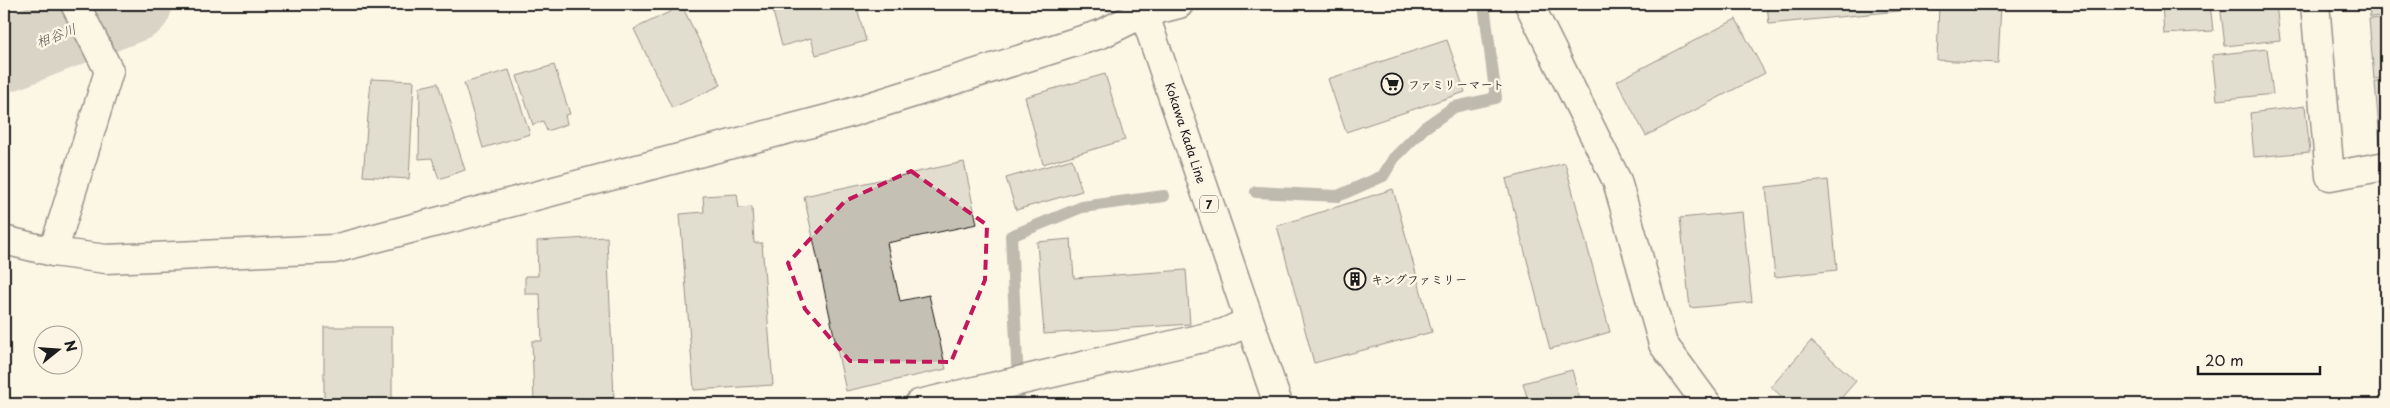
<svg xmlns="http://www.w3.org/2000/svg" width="2390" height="408" font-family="'Playpen Sans','Klee One',sans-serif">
<rect width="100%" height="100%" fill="#fcf5e5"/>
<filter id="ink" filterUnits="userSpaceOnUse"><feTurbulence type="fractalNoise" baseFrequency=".02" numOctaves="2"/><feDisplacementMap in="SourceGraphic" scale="10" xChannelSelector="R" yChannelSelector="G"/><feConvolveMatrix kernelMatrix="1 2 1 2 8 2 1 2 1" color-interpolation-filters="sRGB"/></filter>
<g filter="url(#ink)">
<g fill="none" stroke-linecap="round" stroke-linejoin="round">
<g stroke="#75726c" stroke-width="12">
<polyline points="1256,192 1338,196 1383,176 1394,158 1424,128 1454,107 1496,98 1484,4"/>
<polyline points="1019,404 1011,236 1082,207 1164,196"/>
</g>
<polyline stroke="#b0aba1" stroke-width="74" points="4,55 135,4"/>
</g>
<g fill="#c4c0b3" stroke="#1c1c1c">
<polygon points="771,4 856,4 866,41 816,55 811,38 782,46"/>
<polygon points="1767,4 1908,4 1908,10 1769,24"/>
<polygon points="1939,4 2001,4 1998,63 1937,60"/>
<polygon points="2162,4 2210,4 2213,31 2164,34"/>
<polygon points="2220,4 2276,4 2280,40 2225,46"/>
<polygon points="2369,4 2386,4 2386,16 2370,17"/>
<polygon points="682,6 721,85 672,108 634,29"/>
<polygon points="2386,18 2386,78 2374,79 2369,19"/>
<polygon points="1736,19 1765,73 1646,136 1617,81"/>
<polygon points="1447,40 1465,92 1346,132 1328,79"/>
<polygon points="2267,49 2273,94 2217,100 2212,55"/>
<polygon points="554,65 570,114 565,115 567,124 547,131 543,121 533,125 517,76"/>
<polygon points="509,70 530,134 483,148 464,83"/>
<polygon points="1105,74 1125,140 1043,164 1025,97"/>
<polygon points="371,79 414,81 409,179 363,176"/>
<polygon points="2375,82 2386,82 2386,142 2380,143"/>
<polygon points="438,83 465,170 439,179 432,158 419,159 420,87"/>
<polygon points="2305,106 2310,152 2254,157 2250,113"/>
<polygon points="1072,159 1082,191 1016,210 1006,178"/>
<polygon points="964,162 977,224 887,243 900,301 929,295 946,369 846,391 804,196"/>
<polygon points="1565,163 1610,332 1550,349 1506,179"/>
<polygon points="1828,180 1837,270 1775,277 1766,187"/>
<polygon points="1393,189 1432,332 1314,363 1277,226"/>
<polygon points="737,194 739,208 752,207 754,243 762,243 773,385 694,390 680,214 704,212 703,196"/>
<polygon points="1742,212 1752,302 1690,308 1680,218"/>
<polygon points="607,237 614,398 574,400 574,404 534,402 532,341 542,341 540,294 525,294 525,276 538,276 537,241"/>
<polygon points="1071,239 1074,278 1186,270 1190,324 1044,334 1037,242"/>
<rect x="324" y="327" width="68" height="77"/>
<polygon points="1811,341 1856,381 1836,404 1790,404 1771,387"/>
<polygon points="1572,370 1581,404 1529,404 1523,383"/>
</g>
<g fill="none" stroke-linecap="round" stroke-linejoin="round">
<g stroke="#1c1c1c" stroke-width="31">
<g id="street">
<polyline points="1529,4 1617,181 1663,344 1707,404"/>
<polyline points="2315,4 2330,176 2386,166"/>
<polyline points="53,252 109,71 75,4"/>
<polyline points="919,404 1224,333 1248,322"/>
</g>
</g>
<g stroke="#1c1c1c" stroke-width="31">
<polyline id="secondary" points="4,240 53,252 106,259 334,249 846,114 1101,34 1144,13 1179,4"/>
</g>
<g stroke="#1c1c1c" stroke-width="31">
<polyline id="primary" points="1141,4 1278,404"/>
</g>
<use href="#street" stroke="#fcf5e5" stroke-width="28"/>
<use href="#secondary" stroke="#fcf5e5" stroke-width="28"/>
<use href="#primary" stroke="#fcf5e5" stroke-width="28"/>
</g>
</g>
<path d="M0 0H2390V408H0ZM 911,171 L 987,225 L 985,280 L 951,362 L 850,361 L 805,309 L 788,263 L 845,201 Z" fill="#fcf5e5" fill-opacity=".55" fill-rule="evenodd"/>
<path fill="none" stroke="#c2185b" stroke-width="4" stroke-dasharray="10 6" stroke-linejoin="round" d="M 911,171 L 987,225 L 985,280 L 951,362 L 850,361 L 805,309 L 788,263 L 845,201 Z"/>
<defs>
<g id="supermarket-ring" transform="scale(1.125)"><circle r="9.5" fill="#fcf5e5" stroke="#1c1c1c" stroke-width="1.5"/><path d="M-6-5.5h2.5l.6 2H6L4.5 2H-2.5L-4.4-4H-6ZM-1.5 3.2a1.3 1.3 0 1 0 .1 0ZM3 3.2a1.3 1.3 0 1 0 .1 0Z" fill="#1c1c1c"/></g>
<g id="building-ring" transform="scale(1.125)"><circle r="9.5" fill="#fcf5e5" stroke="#1c1c1c" stroke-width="1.5"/><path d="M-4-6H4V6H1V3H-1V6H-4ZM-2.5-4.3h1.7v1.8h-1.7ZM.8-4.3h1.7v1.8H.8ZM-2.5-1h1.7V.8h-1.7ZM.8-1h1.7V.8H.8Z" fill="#1c1c1c"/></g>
</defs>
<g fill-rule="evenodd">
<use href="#supermarket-ring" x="1392" y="84"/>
<use href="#building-ring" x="1355" y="279"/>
</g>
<g text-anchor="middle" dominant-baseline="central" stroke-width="5" stroke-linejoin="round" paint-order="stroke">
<rect fill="#fcf5e5" stroke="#5f5d58" stroke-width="1" x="1200" y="195.5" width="18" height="17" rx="4"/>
<g font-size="11" font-weight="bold" fill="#1c1c1c">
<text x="1209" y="204">7</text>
</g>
<g font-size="12" font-weight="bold" fill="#1c1c1c" stroke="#fcf5e5" text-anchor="start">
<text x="1408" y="84">ファミリーマート</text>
<text x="1371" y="279">キングファミリー</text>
</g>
<g font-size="12" fill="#1c1c1c" stroke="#fcf5e5">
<text transform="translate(1186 133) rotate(72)">Kokawa Kada Line</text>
</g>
<g font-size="14" font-style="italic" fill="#575551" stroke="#fcf5e5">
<text transform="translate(56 35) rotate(-21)">相谷川</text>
</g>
</g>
<rect width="2390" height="408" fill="none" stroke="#fcf5e5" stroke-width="20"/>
<rect x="10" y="10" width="2370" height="388" fill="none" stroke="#1c1c1c" stroke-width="2" filter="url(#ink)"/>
<g transform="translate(58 350) rotate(73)"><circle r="24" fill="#fcf5e5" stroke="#a29e95"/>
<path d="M0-4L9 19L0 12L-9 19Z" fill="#1c1c1c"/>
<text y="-8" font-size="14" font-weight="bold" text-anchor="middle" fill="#1c1c1c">N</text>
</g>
<path d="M2198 366v8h122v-8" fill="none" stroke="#1c1c1c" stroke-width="2.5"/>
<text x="2205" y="366" font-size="15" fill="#1c1c1c" stroke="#fcf5e5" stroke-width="4" paint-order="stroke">20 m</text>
</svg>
